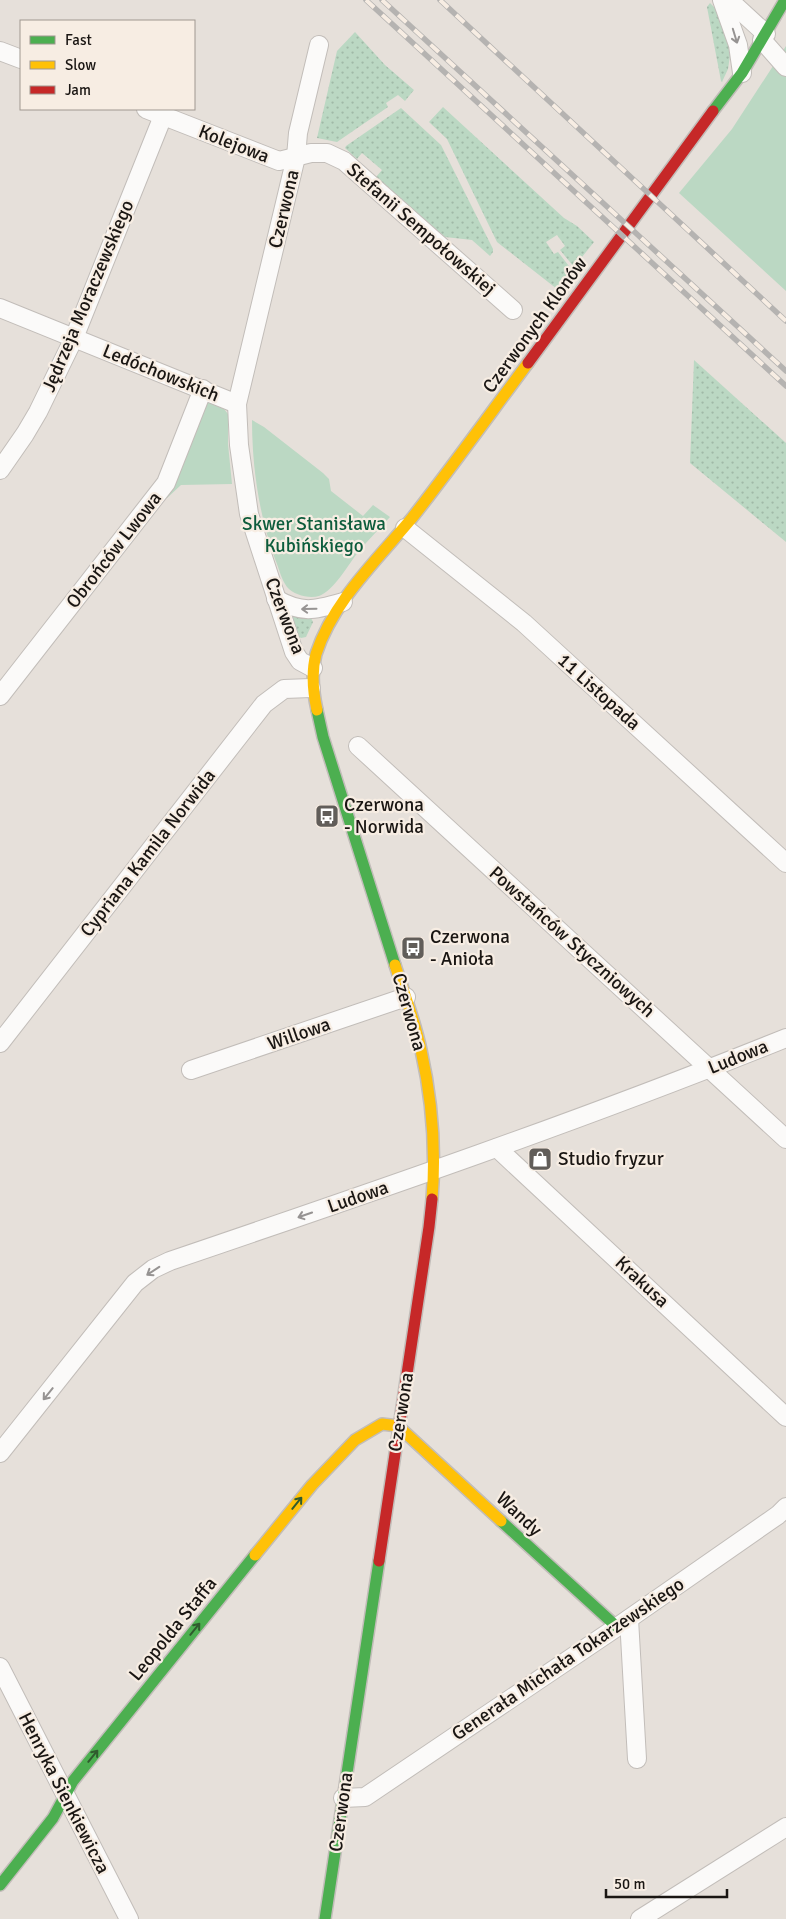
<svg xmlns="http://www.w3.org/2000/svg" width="786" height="1919" font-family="Signika,sans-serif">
<defs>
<pattern id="grass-dots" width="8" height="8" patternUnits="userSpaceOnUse" patternTransform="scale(1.25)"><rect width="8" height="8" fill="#bbd8c3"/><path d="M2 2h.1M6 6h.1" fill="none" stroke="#a0b9a7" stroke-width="1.8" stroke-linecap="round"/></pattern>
</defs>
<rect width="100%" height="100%" fill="#e6e0da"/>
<g fill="url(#grass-dots)">
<polygon points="710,3 719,12 731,49 728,69 722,82 721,81 707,7"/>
<polygon points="355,32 385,65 414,90 405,101 398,95 386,103 388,107 337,142 317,138 337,51"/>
<polygon points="443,107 564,218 577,226 594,242 574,267 560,250 565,246 557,235 546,242 554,254 558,252 572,270 557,289 497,242 447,139 429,122"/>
<polygon points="401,108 441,145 493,249 493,252 490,256 472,240 445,237 376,177 382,170 362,153 357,159 345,148 346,146"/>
<polygon points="694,360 786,443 786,542 690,463"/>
<polygon points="292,615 311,618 313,622 306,637 301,638 298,636"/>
</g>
<g fill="#bbd8c3">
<polygon points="786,46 786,291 679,193 732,129"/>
<polygon points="207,402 215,402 214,405 224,409 228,414 228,444 232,484 181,485 167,498 165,497 204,404"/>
<path d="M 252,420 L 264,427 L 323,473 L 329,479 L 331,491 L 363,516 L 373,505 L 390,517 C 380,528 369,539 359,551 C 349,563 334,591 319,596 C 309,599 294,595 287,587 C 281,579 279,568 275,559 C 259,515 252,467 252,420 Z"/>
</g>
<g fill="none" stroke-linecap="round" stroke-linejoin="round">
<g stroke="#c2bdb9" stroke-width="20">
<g id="street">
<polyline points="722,0 738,45 742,73"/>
<polyline points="729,0 766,34"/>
<polyline points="762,40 786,67"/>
<polyline points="0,51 21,59"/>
<polyline points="146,109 279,161 311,153 327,153 344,161 513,310"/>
<polyline points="0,308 237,404"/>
<polyline points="0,470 25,434 38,412 74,338 163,116"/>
<polyline points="405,528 524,623 786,863"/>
<path d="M 276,599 C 302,614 315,610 343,602"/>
<polyline points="313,668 300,661 294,652 249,514 239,445 237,404 296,157 298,133 319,45"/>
<polyline points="0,696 166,483 203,389"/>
<polyline points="358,746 786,1139"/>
<polyline points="0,1043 264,704 284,689 311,688"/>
<polyline points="191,1070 406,997"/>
<polyline points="497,1148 786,1417"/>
<path d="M 0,1453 L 135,1283 L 153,1269 L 170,1261 C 376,1191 583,1120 786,1038"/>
<polyline points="629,1619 637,1759"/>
<polyline points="0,1667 129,1919"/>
<polyline points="343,1798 365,1797 620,1625 778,1515 786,1507"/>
<polyline points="640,1919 786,1827"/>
</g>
</g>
<g stroke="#c2bdb9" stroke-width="14">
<g id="fast">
<polyline points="713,111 742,73 785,0"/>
<polyline points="317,710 323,737 395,965"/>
<polyline points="501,1521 617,1627"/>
<polyline points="0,1885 53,1818 73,1781 255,1555"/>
<polyline points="325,1919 379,1561"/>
</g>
</g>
<g stroke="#c2bdb9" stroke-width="14">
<g id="slow">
<path d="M 317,710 C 313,692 311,673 316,654 C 333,601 378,559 412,518 C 452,467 490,414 528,363"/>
<path d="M 395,965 C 404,993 415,1021 421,1050 C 432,1099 436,1149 432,1199"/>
<polyline points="255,1555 312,1485 355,1440 382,1424 398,1426 501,1521"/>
</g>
</g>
<g stroke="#c2bdb9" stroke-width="14">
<g id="jam">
<polyline points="528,363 713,111"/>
<polyline points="379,1561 429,1227 432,1199"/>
</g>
</g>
<use href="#street" stroke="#fbfaf9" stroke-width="18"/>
<use href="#fast" stroke="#4caf50" stroke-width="11"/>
<use href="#slow" stroke="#ffc107" stroke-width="11"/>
<use href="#jam" stroke="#c62828" stroke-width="11"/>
<g stroke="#b5b3b1" stroke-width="5.5">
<g id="rail">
<polyline points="366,0 786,386"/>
<polyline points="382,0 786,371"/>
<polyline points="440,0 786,321"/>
</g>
</g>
<use href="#rail" stroke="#f7ede3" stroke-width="4" stroke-dasharray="11" stroke-linecap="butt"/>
</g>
<defs><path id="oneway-shaft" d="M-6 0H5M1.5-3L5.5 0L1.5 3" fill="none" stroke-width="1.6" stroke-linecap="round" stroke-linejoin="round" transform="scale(1.25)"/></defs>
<g stroke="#969392">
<use href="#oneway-shaft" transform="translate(735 36) rotate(73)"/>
<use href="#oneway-shaft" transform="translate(309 609) rotate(179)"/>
<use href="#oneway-shaft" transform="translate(305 1215) rotate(161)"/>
<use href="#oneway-shaft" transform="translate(153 1271) rotate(147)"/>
<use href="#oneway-shaft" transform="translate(48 1394) rotate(129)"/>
</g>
<g stroke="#305b2e">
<use href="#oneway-shaft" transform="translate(297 1503) rotate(-51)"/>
<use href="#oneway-shaft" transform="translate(195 1629) rotate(-51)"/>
<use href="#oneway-shaft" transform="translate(93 1756) rotate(-51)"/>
</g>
<defs>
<g id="bus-square" transform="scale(1.25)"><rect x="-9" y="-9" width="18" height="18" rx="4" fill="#615d59" stroke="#f7ede3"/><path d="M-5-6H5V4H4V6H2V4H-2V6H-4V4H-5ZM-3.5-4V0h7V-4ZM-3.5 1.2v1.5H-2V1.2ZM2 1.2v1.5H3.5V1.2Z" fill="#fff"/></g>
<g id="shop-square" transform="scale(1.25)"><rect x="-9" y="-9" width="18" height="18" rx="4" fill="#615d59" stroke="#f7ede3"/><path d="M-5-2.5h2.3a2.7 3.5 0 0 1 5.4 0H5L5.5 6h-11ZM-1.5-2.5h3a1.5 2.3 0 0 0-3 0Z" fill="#fff"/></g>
</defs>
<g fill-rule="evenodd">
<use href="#bus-square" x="327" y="816"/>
<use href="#bus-square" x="413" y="948"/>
<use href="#shop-square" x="540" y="1159"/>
</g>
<g text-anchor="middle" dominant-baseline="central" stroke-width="4.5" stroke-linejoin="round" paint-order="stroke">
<g font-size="19" fill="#1a1613" stroke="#f7ede3">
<text transform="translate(234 144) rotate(21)">Kolejowa</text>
<text transform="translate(284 209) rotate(-77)">Czerwona</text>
<text transform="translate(421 229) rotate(41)">Stefanii Sempołowskiej</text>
<text transform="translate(88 296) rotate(-67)">Jędrzeja Moraczewskiego</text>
<text transform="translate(535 325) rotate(-54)">Czerwonych Klonów</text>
<text transform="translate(161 373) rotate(22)">Ledóchowskich</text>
<text transform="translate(114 550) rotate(-52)">Obrońców Lwowa</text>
<text transform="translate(285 616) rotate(69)">Czerwona</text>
<text transform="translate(599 692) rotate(42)">11 Listopada</text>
<text transform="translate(148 853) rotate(-52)">Cypriana Kamila Norwida</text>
<text transform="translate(572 942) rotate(42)">Powstańców Styczniowych</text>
<text transform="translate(409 1012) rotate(74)">Czerwona</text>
<text transform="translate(299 1034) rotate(-19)">Willowa</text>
<text transform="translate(738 1057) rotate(-22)">Ludowa</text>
<text transform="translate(358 1197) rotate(-19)">Ludowa</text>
<text transform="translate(642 1282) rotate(43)">Krakusa</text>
<text transform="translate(401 1412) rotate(-81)">Czerwona</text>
<text transform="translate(519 1514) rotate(43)">Wandy</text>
<text transform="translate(173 1629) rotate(-51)">Leopolda Staffa</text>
<text transform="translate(568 1659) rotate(-34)">Generała Michała Tokarzewskiego</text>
<text transform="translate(64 1793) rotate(63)">Henryka Sienkiewicza</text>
<text transform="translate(341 1812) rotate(-82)">Czerwona</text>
</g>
<g font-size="19" fill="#0d5c3c" stroke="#f7ede3">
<text x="314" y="524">Skwer Stanisława<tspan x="314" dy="22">Kubińskiego</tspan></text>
</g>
<g font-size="19" fill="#1a1613" stroke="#f7ede3" text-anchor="start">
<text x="344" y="805">Czerwona<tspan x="344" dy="22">- Norwida</tspan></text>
<text x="430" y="937">Czerwona<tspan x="430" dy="22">- Anioła</tspan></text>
<text x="558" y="1159">Studio fryzur</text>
</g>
</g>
<rect x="20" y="20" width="175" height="90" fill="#f7ede3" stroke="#9f9790"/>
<rect x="30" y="36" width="25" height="8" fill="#4caf50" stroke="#9f9790"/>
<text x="65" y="45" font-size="15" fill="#1a1613">Fast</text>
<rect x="30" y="61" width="25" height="8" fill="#ffc107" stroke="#9f9790"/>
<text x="65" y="70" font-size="15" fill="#1a1613">Slow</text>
<rect x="30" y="86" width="25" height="8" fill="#c62828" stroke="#9f9790"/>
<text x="65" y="95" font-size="15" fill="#1a1613">Jam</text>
<path d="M606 1889v8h121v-8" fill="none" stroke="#1a1613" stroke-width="2.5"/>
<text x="614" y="1889" font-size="15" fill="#1a1613" stroke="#f7ede3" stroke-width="4" paint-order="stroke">50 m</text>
</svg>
